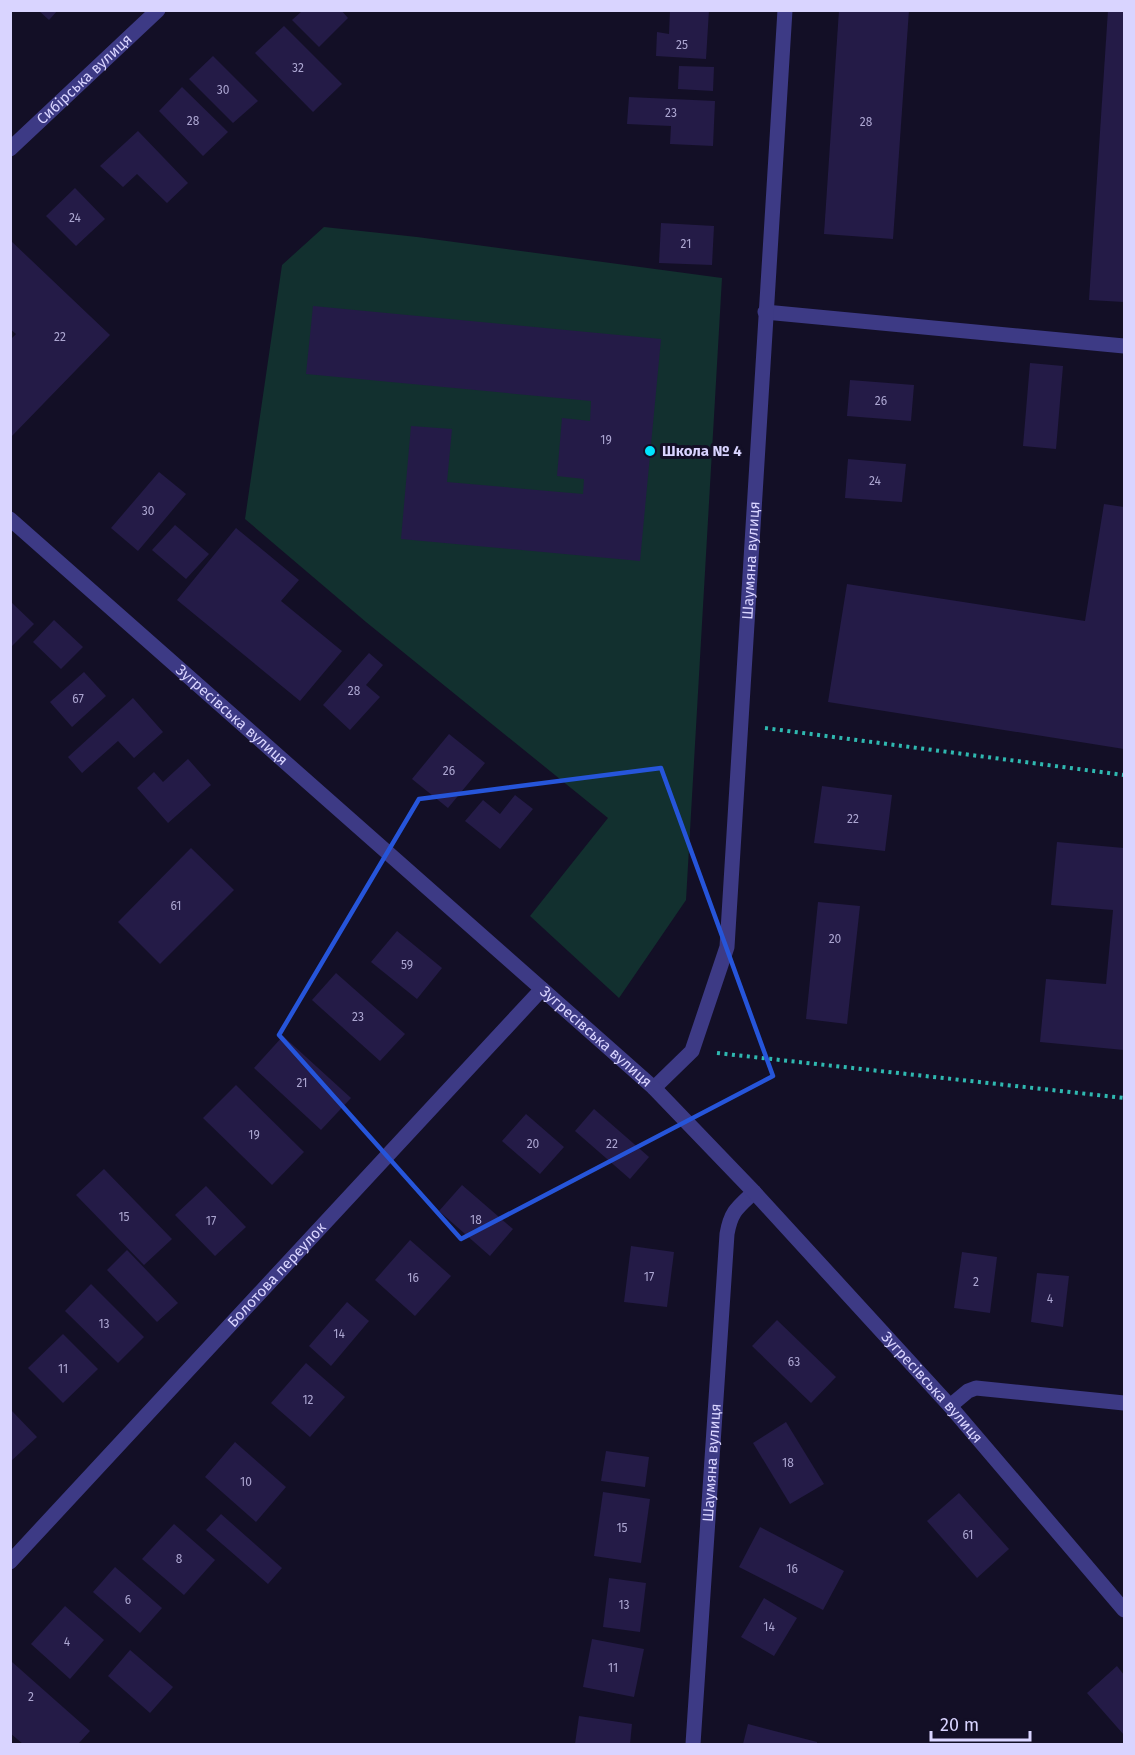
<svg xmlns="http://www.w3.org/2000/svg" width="1135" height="1755" font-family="'Fira Sans',sans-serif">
<rect width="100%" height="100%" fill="#130f26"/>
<polygon fill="#12302f" points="324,227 417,237 722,278 686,900 619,998 530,916 608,818 366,622 245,519 282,265"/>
<g fill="#241b47">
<polygon points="38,10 58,10 49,20"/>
<polygon points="300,10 341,10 348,18 319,47 292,20 301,12"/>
<polygon points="670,10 709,10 706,59 656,56 657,32 669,34"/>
<polygon points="839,10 909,10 893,239 824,234"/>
<polygon points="1108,10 1124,10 1124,302 1089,300"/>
<polygon points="284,26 342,84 313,112 255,53"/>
<polygon points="213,56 258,101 233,123 189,79"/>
<polygon points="679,66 714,67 713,91 678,89"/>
<polygon points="182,87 228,132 203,156 159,111"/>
<polygon points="629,97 715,101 713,146 670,144 671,126 627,124"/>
<polygon points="138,131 188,183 167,203 137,174 123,187 100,166"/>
<polygon points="75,188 105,219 76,246 46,216"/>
<polygon points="661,223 714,226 712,265 659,263"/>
<polygon points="10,240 110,335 10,438 10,340 16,334 10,329"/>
<polygon points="313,306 661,339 640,561 401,539 411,426 452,429 447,482 583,494 584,479 557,476 562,418 590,421 591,401 306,374"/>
<polygon points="1030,363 1063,366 1056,449 1023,446"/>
<polygon points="850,380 914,385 911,421 847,416"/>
<polygon points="848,459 906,464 902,502 845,498"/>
<polygon points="159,472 186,494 138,551 111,528"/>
<polygon points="1104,504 1124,507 1124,749 828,702 847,584 1085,621"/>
<polygon points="175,525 209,554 186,579 152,550"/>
<polygon points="236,528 299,580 281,601 342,651 300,701 177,600"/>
<polygon points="10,601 34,624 10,648"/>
<polygon points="54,620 83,647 61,669 33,642"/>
<polygon points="369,653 383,665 366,685 380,697 350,730 323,705"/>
<polygon points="84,672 106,696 72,727 50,702"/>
<polygon points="133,698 163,732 134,758 118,741 82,773 68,757"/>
<polygon points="449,734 485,763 448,808 412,779"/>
<polygon points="188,759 211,785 168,823 137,788 154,772 163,782"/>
<polygon points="822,786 892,795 885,851 814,843"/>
<polygon points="515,795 533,809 500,849 465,821 483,800 500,814"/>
<polygon points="1057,842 1124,848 1124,1050 1040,1042 1046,979 1106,984 1113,910 1051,905"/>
<polygon points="191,848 234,890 160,964 118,922"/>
<polygon points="818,902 860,906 847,1024 806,1019"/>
<polygon points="397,931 442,968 417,999 371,962"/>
<polygon points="336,973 405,1034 380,1061 312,1000"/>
<polygon points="283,1036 351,1098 321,1130 254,1068"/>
<polygon points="236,1085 304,1152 272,1185 203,1118"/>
<polygon points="594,1109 649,1157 630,1179 575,1131"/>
<polygon points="526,1114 564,1147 540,1174 502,1141"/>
<polygon points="104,1169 172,1239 144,1265 76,1195"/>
<polygon points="462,1185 513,1229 490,1256 439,1211"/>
<polygon points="206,1186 246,1227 215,1256 175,1215"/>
<polygon points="410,1240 451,1276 415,1316 375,1280"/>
<polygon points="631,1246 674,1252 667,1307 624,1302"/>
<polygon points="127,1250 178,1303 157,1322 107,1270"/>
<polygon points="962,1252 997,1257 990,1313 954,1308"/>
<polygon points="1037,1273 1069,1276 1063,1327 1031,1322"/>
<polygon points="91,1284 144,1337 118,1363 65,1311"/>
<polygon points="347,1302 369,1321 331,1366 309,1346"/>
<polygon points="777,1320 836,1377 811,1403 752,1346"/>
<polygon points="63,1334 98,1369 63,1403 28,1368"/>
<polygon points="306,1363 345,1397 310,1437 271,1403"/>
<polygon points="10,1409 37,1437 10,1462"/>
<polygon points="786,1422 824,1484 790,1504 753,1443"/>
<polygon points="235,1442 286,1487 256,1522 205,1477"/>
<polygon points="606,1451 649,1457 645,1487 601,1481"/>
<polygon points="603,1492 650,1499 641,1563 594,1556"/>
<polygon points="959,1493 1009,1549 977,1578 927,1521"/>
<polygon points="221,1514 282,1568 268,1584 206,1530"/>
<polygon points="174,1524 215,1560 184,1595 142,1559"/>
<polygon points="760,1527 844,1571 823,1610 739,1567"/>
<polygon points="115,1567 162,1608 140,1633 93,1592"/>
<polygon points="609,1578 646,1583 640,1632 603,1627"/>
<polygon points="764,1598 797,1618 774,1656 741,1637"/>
<polygon points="65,1606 104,1640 70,1679 31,1644"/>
<polygon points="592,1639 644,1649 634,1697 583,1687"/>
<polygon points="130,1650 173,1687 150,1713 108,1676"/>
<polygon points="12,1662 90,1731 78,1744 23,1744 10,1733"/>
<polygon points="1117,1666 1124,1675 1124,1735 1087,1693"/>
<polygon points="579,1716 632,1724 630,1744 575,1744"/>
<polygon points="748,1724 817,1742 817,1744 743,1744"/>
</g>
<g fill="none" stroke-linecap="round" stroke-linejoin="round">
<g stroke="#2fb8b0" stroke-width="4" stroke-dasharray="3 4.5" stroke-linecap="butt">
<polyline points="765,728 1124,775"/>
<polyline points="717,1053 1124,1098"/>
</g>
<polyline stroke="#3d3a85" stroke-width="15" points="765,312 1124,346"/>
<g stroke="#3d3a85" stroke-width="15">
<path id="s1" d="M 10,149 L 158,10"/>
<path id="s2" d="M 654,1088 L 692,1051 L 727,947 L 785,10"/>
<polyline points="950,1406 968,1391 976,1388 1124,1403"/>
<path id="s3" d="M 10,1562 L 542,989"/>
<path id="s4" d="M 693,1744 L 727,1234 C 731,1211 738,1207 754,1192"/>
</g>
<path stroke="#3d3a85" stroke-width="15" id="s5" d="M 10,519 L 654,1088 L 754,1192 L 950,1406 L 1124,1610"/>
</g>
<path fill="none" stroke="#2655da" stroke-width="4.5" stroke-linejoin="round" d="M 661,768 L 773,1076 L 461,1239 L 279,1035 L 419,799 Z"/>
<circle fill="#00e5ff" stroke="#130f26" stroke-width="2" cx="650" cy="451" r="6"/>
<g text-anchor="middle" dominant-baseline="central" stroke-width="6" stroke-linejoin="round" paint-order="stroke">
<g font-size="12" fill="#aca6d1">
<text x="682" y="45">25</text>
<text x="298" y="68">32</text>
<text x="223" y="90">30</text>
<text x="671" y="113">23</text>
<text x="193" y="121">28</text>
<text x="866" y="122">28</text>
<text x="75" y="218">24</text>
<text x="686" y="244">21</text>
<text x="60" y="337">22</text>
<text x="881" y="401">26</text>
<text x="606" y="440">19</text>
<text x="875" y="481">24</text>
<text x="148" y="511">30</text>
<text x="354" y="691">28</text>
<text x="78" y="699">67</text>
<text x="449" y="771">26</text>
<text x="853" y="819">22</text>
<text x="176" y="906">61</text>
<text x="835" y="939">20</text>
<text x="407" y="965">59</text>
<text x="358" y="1017">23</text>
<text x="302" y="1083">21</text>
<text x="254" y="1135">19</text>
<text x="533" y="1144">20</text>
<text x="612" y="1144">22</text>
<text x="124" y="1217">15</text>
<text x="476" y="1220">18</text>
<text x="211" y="1221">17</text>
<text x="649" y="1277">17</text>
<text x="413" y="1278">16</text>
<text x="976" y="1282">2</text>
<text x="1050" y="1299">4</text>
<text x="104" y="1324">13</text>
<text x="339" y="1334">14</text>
<text x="794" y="1362">63</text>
<text x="63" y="1369">11</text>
<text x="308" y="1400">12</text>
<text x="788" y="1463">18</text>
<text x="246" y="1482">10</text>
<text x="622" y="1528">15</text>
<text x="968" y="1535">61</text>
<text x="179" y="1559">8</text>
<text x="792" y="1569">16</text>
<text x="128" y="1600">6</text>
<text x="624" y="1605">13</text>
<text x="769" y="1627">14</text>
<text x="67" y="1642">4</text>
<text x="613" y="1668">11</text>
<text x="31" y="1697">2</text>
</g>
<g font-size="15" fill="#d9d4ff" stroke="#130f26">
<text stroke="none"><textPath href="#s1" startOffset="102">Сибірська вулиця</textPath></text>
<text stroke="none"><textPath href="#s2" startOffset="550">Шаумяна вулиця</textPath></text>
<text stroke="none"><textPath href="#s5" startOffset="296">Зугресівська вулиця</textPath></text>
<text stroke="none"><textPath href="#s5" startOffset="782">Зугресівська вулиця</textPath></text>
<text stroke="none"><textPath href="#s3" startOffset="392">Болотова переулок</textPath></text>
<text stroke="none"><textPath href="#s5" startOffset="1268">Зугресівська вулиця</textPath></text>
<text stroke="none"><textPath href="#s4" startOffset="282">Шаумяна вулиця</textPath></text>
</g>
<g font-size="15" font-weight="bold" fill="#d9d4ff" stroke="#130f26" text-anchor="start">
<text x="662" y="451">Школа № 4</text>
</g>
</g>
<rect width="1135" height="1755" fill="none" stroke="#d9d4ff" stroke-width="24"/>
<path d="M931 1731v9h99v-9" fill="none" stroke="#d9d4ff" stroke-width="3"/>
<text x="940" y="1731" font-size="18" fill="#d9d4ff" stroke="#130f26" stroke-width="4.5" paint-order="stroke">20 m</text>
</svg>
